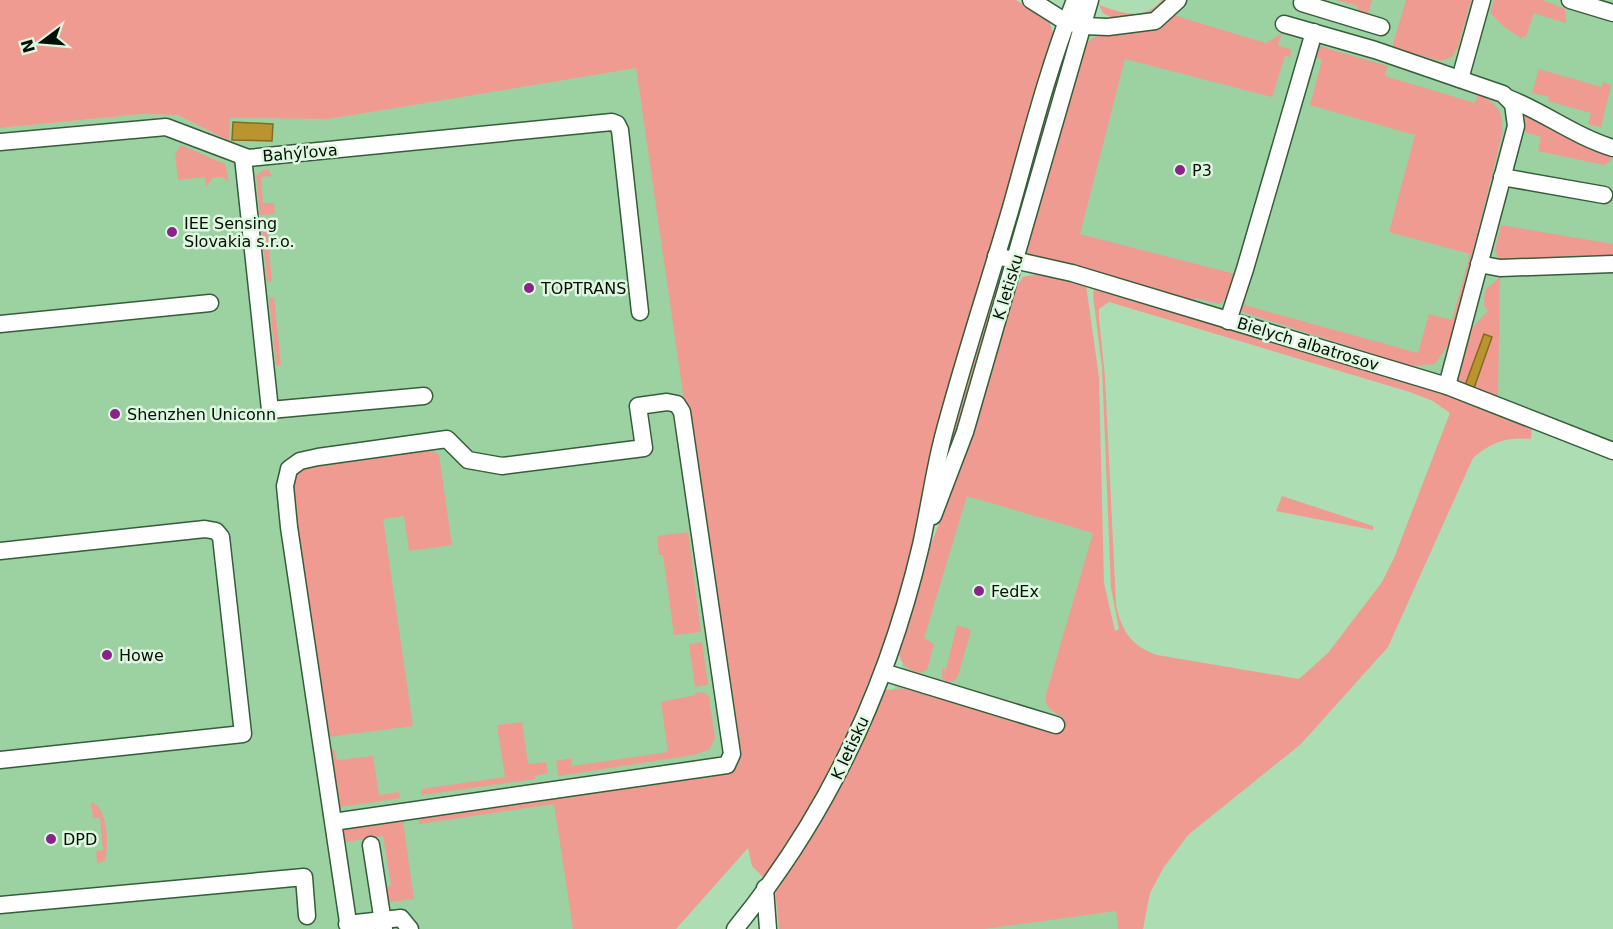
<svg xmlns="http://www.w3.org/2000/svg" width="1613" height="929" font-family="'DejaVu Sans',sans-serif">
<rect width="100%" height="100%" fill="#adddb2"/>
<g fill="#9cd1a2">
<polygon points="1178,0 1613,0 1613,451 1015,261 1084,26 1141,25"/>
<polygon points="636,67 738,767 676,929 0,929 0,128 142,114 178,115 228,141 230,118 329,119"/>
<polygon points="962,490 1095,530 1046,694 1050,710 1063,716 1057,738 891,697"/>
<polygon points="1108,881 1125,929 923,929"/>
</g>
<g fill="#f09b91" fill-rule="evenodd">
<path d="M 0,0 L 1016,0 L 1049,21 L 1054,36 L 899,596 C 876,667 850,734 813,799 C 799,826 783,854 763,877 L 752,866 L 748,848 L 676,929 L 573,929 L 554,804 L 419,824 L 418,813 L 737,767 L 636,68 L 329,119 L 230,118 L 229,141 L 178,115 L 142,114 L 0,128 Z"/>
<path d="M 1162,0 L 1168,0 L 1147,16 L 1114,19 L 1103,13 L 1099,5 C 1123,13 1143,22 1162,0 Z"/>
<polygon points="1337,0 1372,0 1367,17 1355,15 1358,6"/>
<polygon points="1406,0 1471,0 1458,47 1452,57 1440,61 1392,47"/>
<polygon points="1494,0 1543,0 1565,9 1566,23 1534,13 1526,37 1523,36 1522,39 1503,26 1490,12"/>
<path d="M 1173,15 L 1266,43 L 1282,33 L 1278,45 L 1292,50 L 1290,57 L 1285,56 L 1272,97 L 1125,59 L 1080,234 L 1235,274 L 1227,297 L 1219,304 L 1196,298 L 1186,302 L 1025,255 L 1087,43 C 1105,25 1137,39 1157,27 C 1163,24 1168,19 1173,15 Z"/>
<path d="M 1319,46 L 1388,66 L 1385,76 L 1475,103 L 1478,93 C 1498,104 1504,112 1502,135 L 1450,342 L 1435,364 L 1411,366 L 1240,311 L 1253,271 L 1244,305 L 1418,353 L 1429,314 L 1452,320 L 1470,254 L 1389,232 L 1415,135 L 1310,105 L 1322,60 L 1312,56 Z"/>
<polygon points="1065,47 1069,48 1012,249 1008,243"/>
<polygon points="1539,69 1601,87 1603,82 1611,85 1601,127 1588,124 1591,113 1548,101 1549,97 1532,93"/>
<polygon points="1523,111 1611,153 1611,160 1604,165 1538,151 1541,137 1525,132 1520,119"/>
<polygon points="181,145 225,164 229,182 222,177 213,177 206,187 205,177 178,180 175,154"/>
<polygon points="264,170 269,170 272,176 261,177 263,203 274,203 275,214 260,215 256,175"/>
<polygon points="1501,225 1613,244 1613,257 1502,260 1498,258 1495,250"/>
<polygon points="262,230 267,230 272,282 267,282"/>
<polygon points="1004,269 947,467 942,466 1000,270"/>
<path d="M 1041,273 L 1086,285 L 1099,377 L 1104,583 L 1115,631 L 1119,629 L 1111,588 L 1102,367 L 1093,296 L 1094,288 L 1383,371 L 1532,424 L 1531,439 C 1506,437 1492,442 1473,458 L 1388,647 L 1301,744 L 1188,835 L 1164,867 L 1150,893 L 1143,929 L 1118,929 L 1116,911 L 984,929 L 779,929 L 775,890 L 885,690 L 907,688 L 1059,733 L 1063,717 C 1052,712 1044,708 1046,694 L 1093,533 L 967,496 L 924,638 L 934,644 L 927,670 L 920,673 C 906,670 899,662 898,648 L 921,570 L 945,508 L 1015,289 L 1023,277 ZM 1109,302 L 1410,392 L 1433,401 L 1450,413 L 1394,558 L 1382,582 L 1328,653 L 1299,679 L 1157,655 C 1131,646 1121,630 1116,604 L 1105,377 L 1099,318 L 1099,309 Z"/>
<polygon points="1500,277 1498,396 1492,398 1454,381 1466,334 1488,311 1484,305 1485,290"/>
<polygon points="269,298 274,298 281,365 276,366"/>
<polygon points="426,447 439,455 452,545 409,551 404,516 383,519 413,726 328,737 288,496 297,468"/>
<polygon points="1282,496 1373,526 1373,530 1276,511"/>
<polygon points="688,532 701,632 674,635 663,555 659,555 657,536"/>
<polygon points="957,625 971,630 958,676 954,681 947,682 942,678 942,668 945,668 944,677"/>
<polygon points="702,642 708,685 695,687 689,644"/>
<polygon points="696,692 706,693 709,697 715,738 709,750 693,755 558,776 556,761 571,758 572,766 668,752 661,702 695,695"/>
<polygon points="522,722 528,764 546,762 548,773 535,776 535,779 422,795 421,789 505,777 497,725"/>
<polygon points="330,749 334,749 337,760 373,756 379,795 399,792 400,798 333,808"/>
<path d="M 91,802 C 108,807 109,846 105,860 L 97,864 L 96,851 L 103,850 L 100,818 L 93,818 Z"/>
<polygon points="402,814 414,899 383,903 381,887 391,886 383,836 339,843 338,824"/>
</g>
<g fill="#ba942f" stroke="#836c22" stroke-width="1.5">
<polygon points="233,122 273,124 272,141 232,140"/>
<polygon points="1484,334 1492,337 1473,391 1464,388"/>
</g>
<g fill="none" stroke-linecap="round" stroke-linejoin="round">
<g stroke="#335e39" stroke-width="19">
<g id="minor">
<polyline points="1031,0 1066,22 1084,26 1108,27 1155,21 1178,0"/>
<polyline points="1570,0 1613,13"/>
<polyline points="1302,3 1381,27"/>
<polyline points="1284,24 1375,50 1503,94 1513,104 1516,126 1447,386"/>
<polyline points="1460,79 1482,0"/>
<path d="M 1508,98 C 1544,112 1576,137 1613,148"/>
<polyline points="0,142 166,127 248,158 612,122 617,124 620,130 640,312"/>
<polyline points="243,157 270,410 424,396"/>
<polyline points="1502,177 1604,195"/>
<polyline points="996,256 1072,273 1447,386 1613,451"/>
<polyline points="1479,264 1500,268 1613,264"/>
<polyline points="1228,321 1245,269 1314,32"/>
<polyline points="0,324 210,303"/>
<polyline points="933,516 965,432 1090,0"/>
<polyline points="0,551 205,529 216,531 221,537 243,734 0,760"/>
<polyline points="883,672 1056,725"/>
<polyline points="333,822 727,765 732,754 682,412 677,404 667,402 638,406 644,448 502,466 468,460 447,439 318,457 300,461 289,469 285,486 289,527 349,929"/>
<polyline points="371,845 384,929"/>
<polyline points="765,888 768,929"/>
<polyline points="0,905 304,877 307,916"/>
<polyline points="347,924 401,918 410,929"/>
<path d="M 735,929 C 827,817 888,686 921,545 C 929,509 934,472 943,437 C 963,361 988,286 1010,211 C 1030,140 1048,68 1075,0"/>
</g>
</g>
<use href="#minor" stroke="#fff" stroke-width="16"/>
</g>
<g fill="#89238a" stroke="#dff7e1" stroke-width="2">
<circle cx="1180" cy="170" r="6"/>
<circle cx="172" cy="232" r="6"/>
<circle cx="529" cy="288" r="6"/>
<circle cx="115" cy="414" r="6"/>
<circle cx="979" cy="591" r="6"/>
<circle cx="107" cy="655" r="6"/>
<circle cx="51" cy="839" r="6"/>
</g>
<g text-anchor="middle" dominant-baseline="central" stroke-width="5" stroke-linejoin="round" paint-order="stroke">
<g font-size="16" fill="#021003" stroke="#dff7e1">
<text transform="translate(300 153) rotate(-5)">Bahýľova</text>
<text transform="translate(1008 287) rotate(-73)">K letisku</text>
<text transform="translate(1308 344) rotate(17)">Bielych albatrosov</text>
<text transform="translate(850 748) rotate(-65)">K letisku</text>
</g>
<g font-size="16" fill="#021003" stroke="#dff7e1" text-anchor="start">
<text x="1192" y="170">P3</text>
<text x="184" y="223">IEE Sensing<tspan x="184" dy="18">Slovakia s.r.o.</tspan></text>
<text x="541" y="288">TOPTRANS</text>
<text x="127" y="414">Shenzhen Uniconn</text>
<text x="991" y="591">FedEx</text>
<text x="119" y="655">Howe</text>
<text x="63" y="839">DPD</text>
</g>
</g>
<g transform="translate(42 42) rotate(254)" stroke="#dff7e1" stroke-width="4.5" paint-order="stroke">
<path d="M0-4.5L10 22L0 15L-10 22Z" fill="#021003"/>
<text y="-9" font-size="16" font-weight="bold" text-anchor="middle" fill="#021003">N</text>
</g>
</svg>
